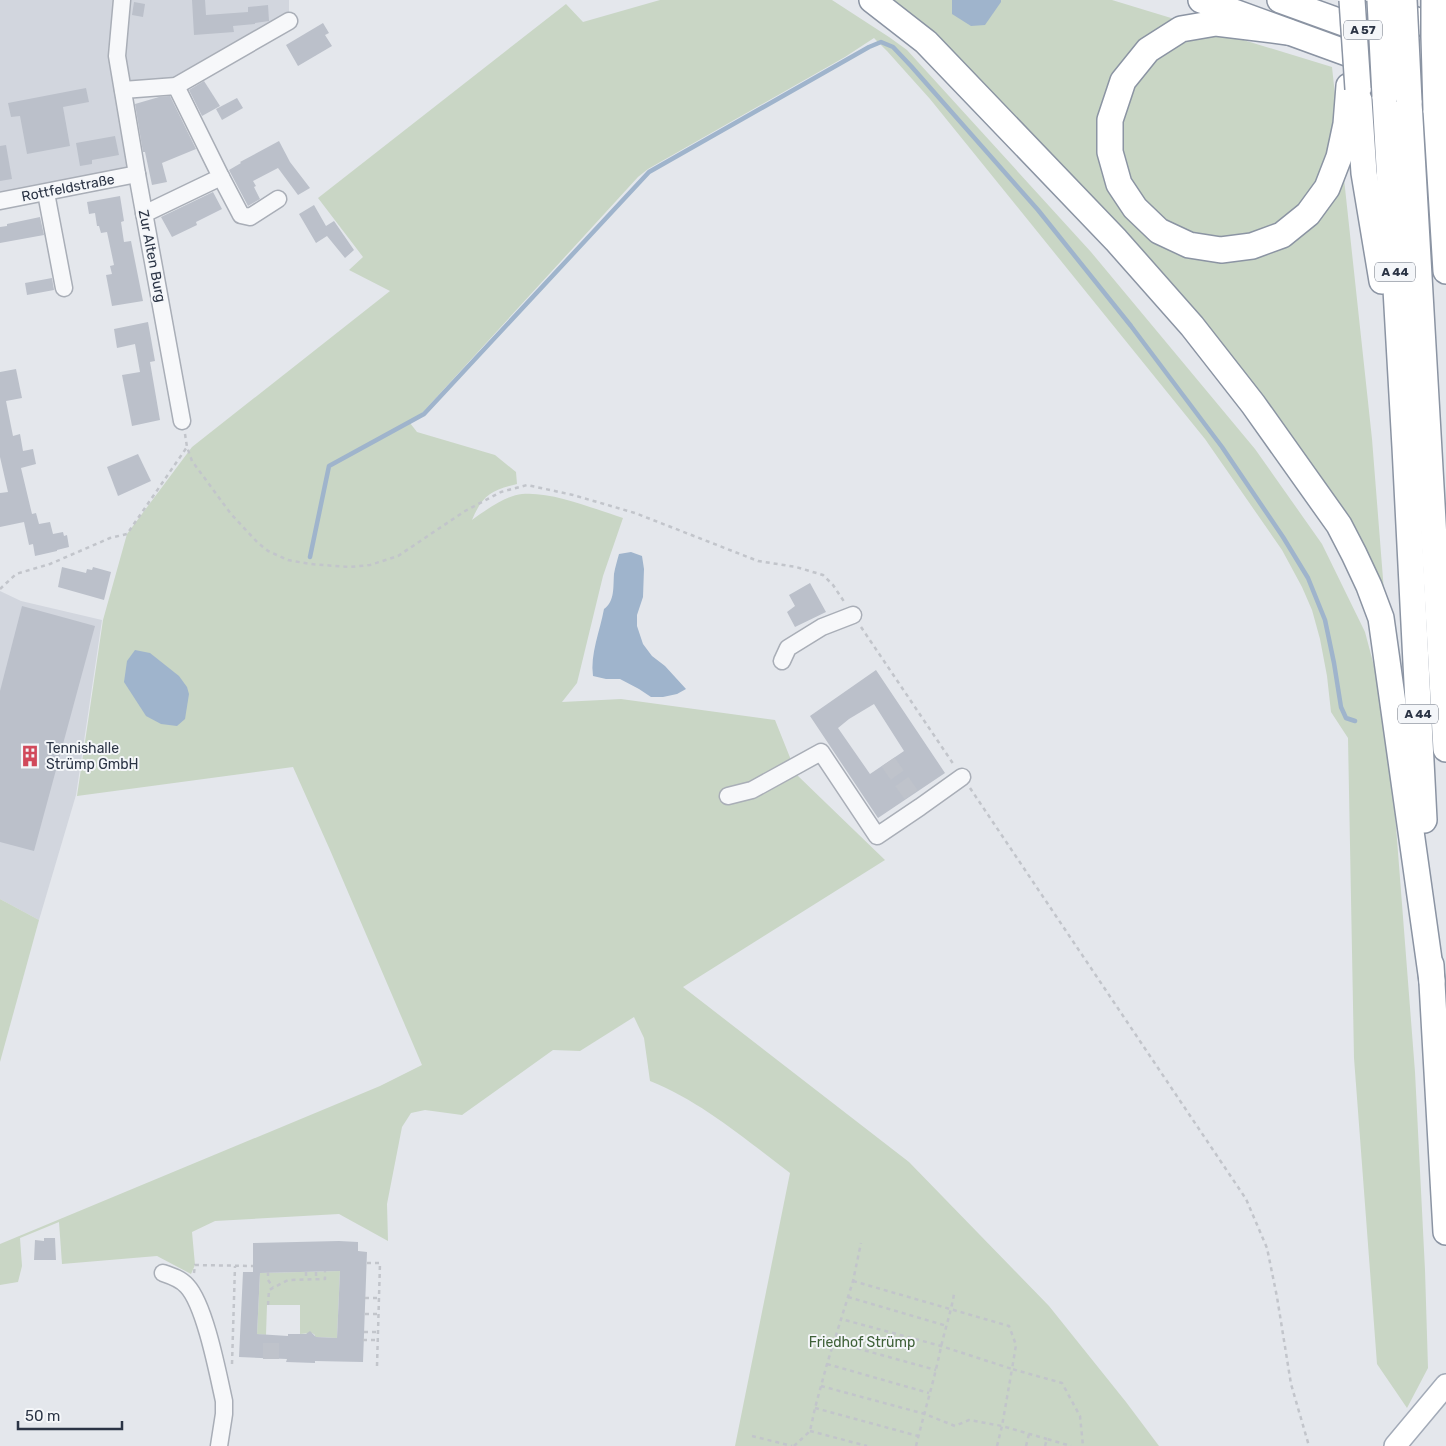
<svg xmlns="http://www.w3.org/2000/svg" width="1446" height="1446" font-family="Rubik,sans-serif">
<rect width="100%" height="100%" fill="#e4e7ec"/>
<g fill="#d2d6de">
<polygon points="0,0 289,0 289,16 173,81 129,82 137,174 0,201"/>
<polygon points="0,591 21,601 102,620 76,795 39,920 0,899"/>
</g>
<g fill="#c9d6c5">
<path d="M 660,0 L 832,0 L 889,37 L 907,50 L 1091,252 L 1255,449 L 1322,544 L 1365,632 L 1387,715 L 1389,736 L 1415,1072 L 1425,1270 L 1428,1368 L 1407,1408 L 1377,1364 L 1354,1058 L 1348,738 L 1331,712 L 1327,676 L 1320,639 L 1312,610 L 1302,587 L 1282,550 L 1205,439 L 930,99 L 887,51 L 874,38 L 845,57 L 648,169 L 638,177 L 423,412 L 410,423 L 417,432 L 495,455 L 516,472 L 517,484 C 491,490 482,496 472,520 C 484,511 507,495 522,494 C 551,491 595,509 623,518 L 603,576 L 577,683 L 562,702 L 621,699 L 775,720 L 797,775 L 885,860 L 683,987 L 909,1162 L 1049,1306 L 1126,1402 L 1159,1446 L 735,1446 L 790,1173 C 745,1139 702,1102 650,1081 L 644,1038 L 634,1017 L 580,1051 L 553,1050 L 462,1115 L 425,1110 L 411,1113 L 402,1127 L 387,1204 L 388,1241 L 339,1214 L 215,1221 L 192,1232 L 195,1265 L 191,1274 L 157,1256 L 62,1264 L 59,1222 L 20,1238 L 22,1266 L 18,1282 L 0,1285 L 0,1244 L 380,1086 L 422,1065 L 330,850 L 293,767 L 77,796 L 103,620 L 127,534 L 192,447 L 390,291 L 349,270 L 363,257 L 318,198 L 566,4 L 583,22 Z"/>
<polygon points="882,0 1112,0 1332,67 1372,439 1385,604 1277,432"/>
<polygon points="0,899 39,920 0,1062"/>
<polygon points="340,1271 337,1338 315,1337 315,1335 312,1333 300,1334 300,1305 267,1305 266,1335 257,1334 260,1273"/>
</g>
<g fill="#9fb4cc">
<polygon points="952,0 1001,0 1001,2 985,25 971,26 952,14"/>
<path d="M 631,552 L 642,556 L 644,569 L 643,597 L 637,615 L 637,626 L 643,644 L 652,656 L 665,666 L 686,689 L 677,694 L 663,697 L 651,697 L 639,689 L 620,679 L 606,679 L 593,676 C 590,654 600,631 604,609 C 615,601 613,587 614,574 C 615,568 617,561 619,554 Z"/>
<polygon points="135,650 150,653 179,676 187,687 189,694 185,719 177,726 161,724 146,716 124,682 127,661"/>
</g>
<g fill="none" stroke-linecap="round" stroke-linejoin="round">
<polyline stroke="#9fb4cc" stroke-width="4.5" points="310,557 329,466 424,414 649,172 869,47 881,42 893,47 911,66 1038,210 1131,326 1222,447 1283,537 1308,578 1325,620 1334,663 1341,707 1346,718 1355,721"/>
</g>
<g fill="#bbc0ca" fill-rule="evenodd">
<polygon points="192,0 205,0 206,15 248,12 248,7 268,5 269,21 255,23 255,24 233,26 234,32 194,35"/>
<polygon points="134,2 145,4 143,17 132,15"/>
<polygon points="323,23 329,33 325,35 332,46 298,66 286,45"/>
<polygon points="204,81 220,106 202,116 189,90"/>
<polygon points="86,88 89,102 63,107 70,146 27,154 20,116 11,117 8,103"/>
<polygon points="170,96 196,149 162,163 167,182 152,185 145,152 143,152 135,104 159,97"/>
<polygon points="237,98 243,108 222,120 216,109"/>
<polygon points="115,136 119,155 92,160 92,164 80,166 76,143"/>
<polygon points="279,141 290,162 310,188 298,195 278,168 253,181 256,186 254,187 260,199 248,206 229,170 241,163 240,162"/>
<polygon points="6,145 12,179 0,181 0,146"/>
<polygon points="213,192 222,209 196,222 197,225 172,237 161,217"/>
<polygon points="120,196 124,221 121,222 124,242 131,241 143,301 112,306 106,275 112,274 110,266 114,265 107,232 101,233 99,226 97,226 95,213 89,214 87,202"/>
<polygon points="314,205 326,226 334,221 354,250 345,258 327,236 316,243 299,214"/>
<polygon points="40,217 44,235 0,243 0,227 7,226 7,224"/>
<polygon points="52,278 54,290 27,295 25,283"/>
<polygon points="148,322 155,361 150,362 160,420 132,426 122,375 140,372 135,344 117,348 114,329"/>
<polygon points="16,369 22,398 6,401 13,436 20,434 23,451 33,449 36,464 21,468 32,514 36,513 39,524 50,522 53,534 63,532 64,536 67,535 69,547 57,550 57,551 35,556 33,544 29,545 24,522 0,527 0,493 8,492 0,457 0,372"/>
<polygon points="138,454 151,481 118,496 107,467"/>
<polygon points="62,567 86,573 87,569 92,570 93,567 111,572 104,600 58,587"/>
<polygon points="810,583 826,612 795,627 787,612 795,606 789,595"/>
<polygon points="22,606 95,626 34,851 0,842 0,691"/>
<path d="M 876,670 L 945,773 L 878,818 L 810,716 ZM 874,704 L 904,751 L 870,774 L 838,728 L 849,719 Z"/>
<polygon points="44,1238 55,1238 56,1260 34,1260 35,1240 44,1241"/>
<path d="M 339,1241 L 358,1242 L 358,1251 L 367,1252 L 363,1362 L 315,1361 L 315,1363 L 286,1362 L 287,1359 L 239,1357 L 243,1272 L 253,1272 L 253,1243 ZM 340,1271 L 337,1338 L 316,1337 L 310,1331 L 306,1334 L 288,1334 L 288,1336 L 257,1334 L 260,1273 Z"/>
</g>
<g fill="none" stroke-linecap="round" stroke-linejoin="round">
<g stroke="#bfc3cb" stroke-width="16" stroke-dasharray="16 8" stroke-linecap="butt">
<polyline points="888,762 912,796"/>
<polyline points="271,1359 271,1335"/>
</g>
<g stroke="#a9aeb7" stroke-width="19">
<g id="minor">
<polyline points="122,0 117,56 137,174 182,421"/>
<polyline points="123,90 176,86 289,21"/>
<polyline points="221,177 241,215 250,217 278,199"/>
<polyline points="46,193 64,288"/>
<polyline points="0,201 137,174"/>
<polyline points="144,214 221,177 176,86"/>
<polyline points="782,661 788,648 822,627 853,615"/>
<polyline points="728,796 752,790 821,752 877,836 920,807 962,777"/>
<path d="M 163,1273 C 172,1276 181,1279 187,1286 C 205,1305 218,1374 224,1401 L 224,1414 L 219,1446"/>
</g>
</g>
<g stroke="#a3abb8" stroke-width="24">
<polyline id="major" points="1395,1446 1446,1385"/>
</g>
<g stroke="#8b94a3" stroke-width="28">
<g id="highway">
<polyline points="872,0 926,42 1116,240 1192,326 1253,404 1339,525 1354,554 1369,586 1381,618 1432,981"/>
<polyline points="1201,0 1446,89"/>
<polyline points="1280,0 1446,60"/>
<polyline points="1361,0 1446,31"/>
<polyline points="1288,32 1216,23 1181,29 1148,50 1123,81 1110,120 1110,152 1119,184 1135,208 1159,231 1189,245 1221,250 1252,246 1282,235 1308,214 1327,188 1339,157 1346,124 1349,86"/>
<polyline points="1385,96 1405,447 1424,820"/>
<polyline points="1359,100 1364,173 1382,281"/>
<polyline points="1409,101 1446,749"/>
<polyline points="1436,110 1446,271"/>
<polyline points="1431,965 1446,1232"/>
</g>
</g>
<g stroke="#c2c5cb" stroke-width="2.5" stroke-dasharray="4 4" stroke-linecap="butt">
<polyline points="185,434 187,447 192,461 231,514 258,543 268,551 288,560 310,564 349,567 370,565 398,556 465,511 501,492 527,485 573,495 635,513 758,561 796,567 823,575 833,585 845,603"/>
<polyline points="0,589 16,574 50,564 110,538 127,534 187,447"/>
<polyline points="861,627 954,765"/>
<polyline points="970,788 1246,1199 1267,1248 1277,1297 1291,1384 1309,1446"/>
<polyline points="367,1263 380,1263 377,1366"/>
<polyline points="268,1272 268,1280 273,1287"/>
<polyline points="306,1272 306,1280"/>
<polyline points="316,1272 316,1279"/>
<polyline points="194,1273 195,1265 253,1266"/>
<polyline points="853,1281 1009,1326 1016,1345 1012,1369 1062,1383 1080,1416 1083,1446"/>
<polyline points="848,1297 947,1326"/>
<polyline points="365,1298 379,1298"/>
<polyline points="268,1305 269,1290 288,1280 325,1279 325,1271"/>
<polyline points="365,1314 378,1314"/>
<polyline points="364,1332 378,1332"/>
<polyline points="363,1340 378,1340"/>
<polyline points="834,1342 936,1370"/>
<polyline points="232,1364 235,1266"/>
<polyline points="827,1364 929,1393"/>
<polyline points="821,1386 925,1414 955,1426 969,1420 1002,1426 1012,1369 941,1346 841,1319"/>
<polyline points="815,1408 918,1436"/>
<polyline points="810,1431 867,1446"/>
<polyline points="752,1436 792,1446"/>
<polyline points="794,1446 810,1431 815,1408 827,1364 853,1281 861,1243"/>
<path d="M 916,1446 C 924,1413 934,1381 941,1347 C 945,1329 951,1312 954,1294"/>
<polyline points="997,1446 1002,1426 1047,1439"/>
<polyline points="1026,1446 1029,1434"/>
<polyline points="1045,1446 1047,1439 1071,1446"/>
</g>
<use href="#minor" stroke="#f7f8fa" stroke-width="16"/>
<use href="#major" stroke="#fff" stroke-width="21"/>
<use href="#highway" stroke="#fff" stroke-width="25"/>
<g stroke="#8b94a3" stroke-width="28" stroke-linecap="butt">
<g id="highway-bridge">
<polyline points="1352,0 1358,89"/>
<polyline points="1380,0 1385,96"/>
<polyline points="1404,0 1409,101"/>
<polyline points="1434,0 1434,37 1436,110"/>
</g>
</g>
<use href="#highway-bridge" stroke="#fff" stroke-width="25"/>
</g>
<defs>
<g id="building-bare" transform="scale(1.725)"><path d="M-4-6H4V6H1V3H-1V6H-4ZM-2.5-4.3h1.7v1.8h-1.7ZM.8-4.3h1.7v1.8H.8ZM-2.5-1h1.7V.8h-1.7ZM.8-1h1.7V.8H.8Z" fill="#d1495b" stroke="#f4f6f9" stroke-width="2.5" paint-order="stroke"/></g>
</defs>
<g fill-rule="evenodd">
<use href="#building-bare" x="30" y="756"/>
</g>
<g text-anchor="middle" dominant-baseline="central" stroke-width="4" stroke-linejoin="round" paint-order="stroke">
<g fill="#f4f6f9" stroke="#676e7b" stroke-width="1">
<rect x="1344" y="20.5" width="38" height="19" rx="4"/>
<rect x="1375" y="262.5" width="40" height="19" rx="4"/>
<rect x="1398" y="704.5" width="40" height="19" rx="4"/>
</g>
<g font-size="12" font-weight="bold" fill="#2b3445">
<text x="1363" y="30">A 57</text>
<text x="1395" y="272">A 44</text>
<text x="1418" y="714">A 44</text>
</g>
<g font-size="14" fill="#2b3445" stroke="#f4f6f9">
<text transform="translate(68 188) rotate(-11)">Rottfeldstraße</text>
<text transform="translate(152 256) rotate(79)">Zur Alten Burg</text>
</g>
<g font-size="14" fill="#2b3445" stroke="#f4f6f9" text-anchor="start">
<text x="46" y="748">Tennishalle<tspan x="46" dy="16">Strümp GmbH</tspan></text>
</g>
<g font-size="14" fill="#3f6138" stroke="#f4f6f9">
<text x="862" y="1342">Friedhof Strümp</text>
</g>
</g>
<path d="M18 1421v8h104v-8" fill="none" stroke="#2b3445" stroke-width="2.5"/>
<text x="25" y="1421" font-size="15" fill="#2b3445" stroke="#f4f6f9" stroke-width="4" paint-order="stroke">50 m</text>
</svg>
